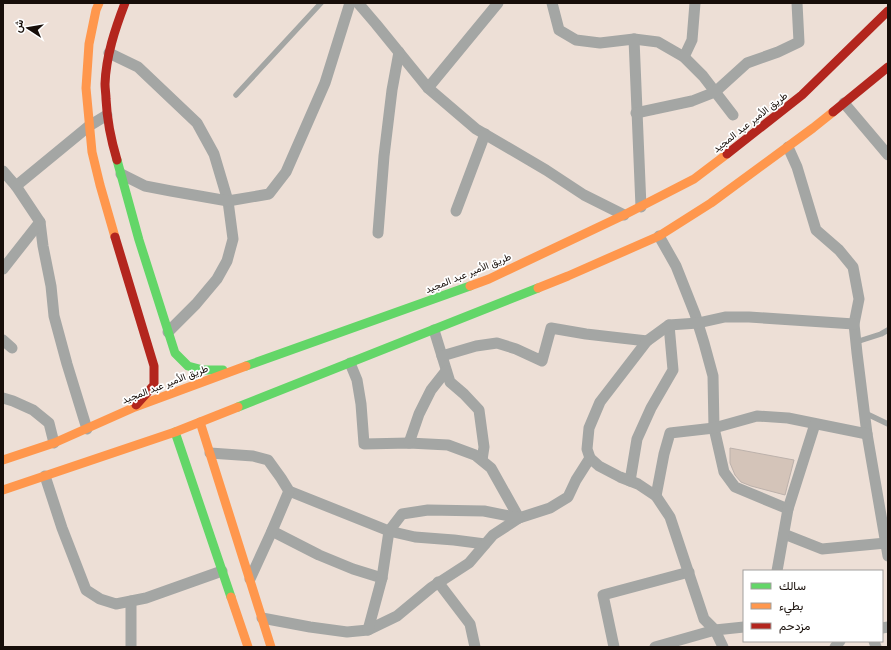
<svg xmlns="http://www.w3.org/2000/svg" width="891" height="650" font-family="Arial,Vazirmatn,sans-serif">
<rect width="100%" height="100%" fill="#eddfd6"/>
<polygon fill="#d4c4b9" stroke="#bcb1ab" points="730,448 794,460 785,495 751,486 741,482 735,475 730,463"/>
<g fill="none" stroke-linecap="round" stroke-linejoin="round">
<g stroke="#a4a6a4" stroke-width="5.5">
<polyline points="236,95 321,3"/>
<polyline points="856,342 881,334 888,330"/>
<polyline points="865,413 888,424"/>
</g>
<g stroke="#a4a6a4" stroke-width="11">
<polyline points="358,3 376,24 428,88 476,129 546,170 584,195 624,215"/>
<polyline points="552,3 559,30 576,40 600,43 634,39 658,42 684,57 703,76 733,115"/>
<polyline points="634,39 641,207"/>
<polyline points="109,53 138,67 197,123 214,154 228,201 233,239 227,261 217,279 196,304 168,332"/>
<polyline points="684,57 692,40 695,3"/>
<polyline points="428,88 498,3"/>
<polyline points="844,103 888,155"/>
<polyline points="636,113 692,101 715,92 747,63 778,52 799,42 797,3"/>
<polyline points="788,147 797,167 816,230 839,250 853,267 859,299 854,324 857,353 867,434 888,556"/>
<polyline points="3,171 16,186 40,222 43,246 51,286 54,316 67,364 87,429"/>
<polyline points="121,174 145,186 171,191 228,201 269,194 286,172 325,83 350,3"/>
<polyline points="16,186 89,126 107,115"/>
<polyline points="456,211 485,134"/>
<polyline points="378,233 384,156 392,90 399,52"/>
<polyline points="659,236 676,266 695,314 704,343 713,376 714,428 724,472 735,487 788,509"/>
<polyline points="3,269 40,222"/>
<polyline points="434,330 450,382 464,394 479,410 484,447 482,460"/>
<polyline points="3,340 12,348"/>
<polyline points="442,356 476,346 497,343 516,349 542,361 551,328 586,334 647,341"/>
<polyline points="350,363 357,380 361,404 364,444 409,443 448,445 475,455 491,468 519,518"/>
<polyline points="3,398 13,401 33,410 49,423 54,443"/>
<polyline points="409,443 419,414 431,390 446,371"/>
<polyline points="210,453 253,456 268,460 281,478 289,491 389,531 415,537 454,540 485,544"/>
<polyline points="45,476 62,528 86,590 100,599 116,604 146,598 222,571"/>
<polyline points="630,481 637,439 651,408 673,370 669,325"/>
<polyline points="656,496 664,454 670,433 714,428 757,416 788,418 867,434"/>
<polyline points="272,531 319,555 353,569 382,578"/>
<polyline points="784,534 822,549 886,543"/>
<polyline points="777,571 788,509 815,424"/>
<polyline points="250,579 272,531 289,491"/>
<polyline points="438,582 470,624 475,647"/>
<polyline points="262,618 310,627 347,632 368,630 397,616 432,587 469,563 493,535 519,518 550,508 568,497 576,480 590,458"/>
<polyline points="882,628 888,627"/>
<polyline points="368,630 382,578 389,531 402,514 428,510 484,511 519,518"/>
<polyline points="874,641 876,647"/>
<polyline points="131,647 131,601"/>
<polyline points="614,647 603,595 689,572"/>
<polyline points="655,647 715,630 744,627"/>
<polyline points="723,647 715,630 704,619 670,517 656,496 638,484 620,477 599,466 590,458 587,449 589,428 600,402 647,341 669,325 698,323 725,317 749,317 854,324"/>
<polyline points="835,647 840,641"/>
</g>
<g stroke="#63d668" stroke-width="9">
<polyline points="117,160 139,240 175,353 188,366 203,370 223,370"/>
<polyline points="246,366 470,286"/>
<polyline points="238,407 538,288"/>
<polyline points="175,432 231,597"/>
</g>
<g stroke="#ff974d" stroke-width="9">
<polyline points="99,3 96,10 89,44 86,88 92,152 100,185 115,237"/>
<polyline points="470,286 489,279 624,215 694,179 727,154"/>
<polyline points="538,288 568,276 659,236 711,203 813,128 833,112"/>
<polyline points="200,422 271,647"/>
<polyline points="3,460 54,443 135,407 246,366"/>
<polyline points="3,490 175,432 238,407"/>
<polyline points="231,597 248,647"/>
</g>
<g stroke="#b3261e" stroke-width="9">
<polyline points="833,112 888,67"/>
<polyline points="727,154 802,95 888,11"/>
<path d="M 117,160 C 111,140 107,120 106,99 C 106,94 105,89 105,84 C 106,56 115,29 125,3"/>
<polyline points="115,237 154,366 154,385 136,405"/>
</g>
</g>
<g text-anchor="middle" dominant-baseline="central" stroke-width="3.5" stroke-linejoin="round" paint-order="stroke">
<g font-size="10" fill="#170e09" stroke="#fff">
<text transform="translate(750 122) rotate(-38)">طريق الأمير عبد المجيد</text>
<text transform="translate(468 273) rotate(-22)">طريق الأمير عبد المجيد</text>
<text transform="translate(165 384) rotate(-21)">طريق الأمير عبد المجيد</text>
</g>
</g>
<rect width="891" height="650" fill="none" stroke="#170e09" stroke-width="8"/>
<rect x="743" y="570" width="140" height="72" fill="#ffffff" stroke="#a29f9d"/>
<rect x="751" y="583" width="20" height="6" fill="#63d668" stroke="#a29f9d"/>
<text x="779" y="590" font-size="12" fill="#170e09">سالك</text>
<rect x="751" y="603" width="20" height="6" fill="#ff974d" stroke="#a29f9d"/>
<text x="779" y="610" font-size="12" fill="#170e09">بطيء</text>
<rect x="751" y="623" width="20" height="6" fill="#b3261e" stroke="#a29f9d"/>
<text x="779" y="630" font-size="12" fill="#170e09">مزدحم</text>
<g transform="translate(28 28) rotate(282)" stroke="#ffffff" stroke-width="3" paint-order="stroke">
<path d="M0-3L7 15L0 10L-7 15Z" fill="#170e09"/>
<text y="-6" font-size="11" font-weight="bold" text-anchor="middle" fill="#170e09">ش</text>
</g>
</svg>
